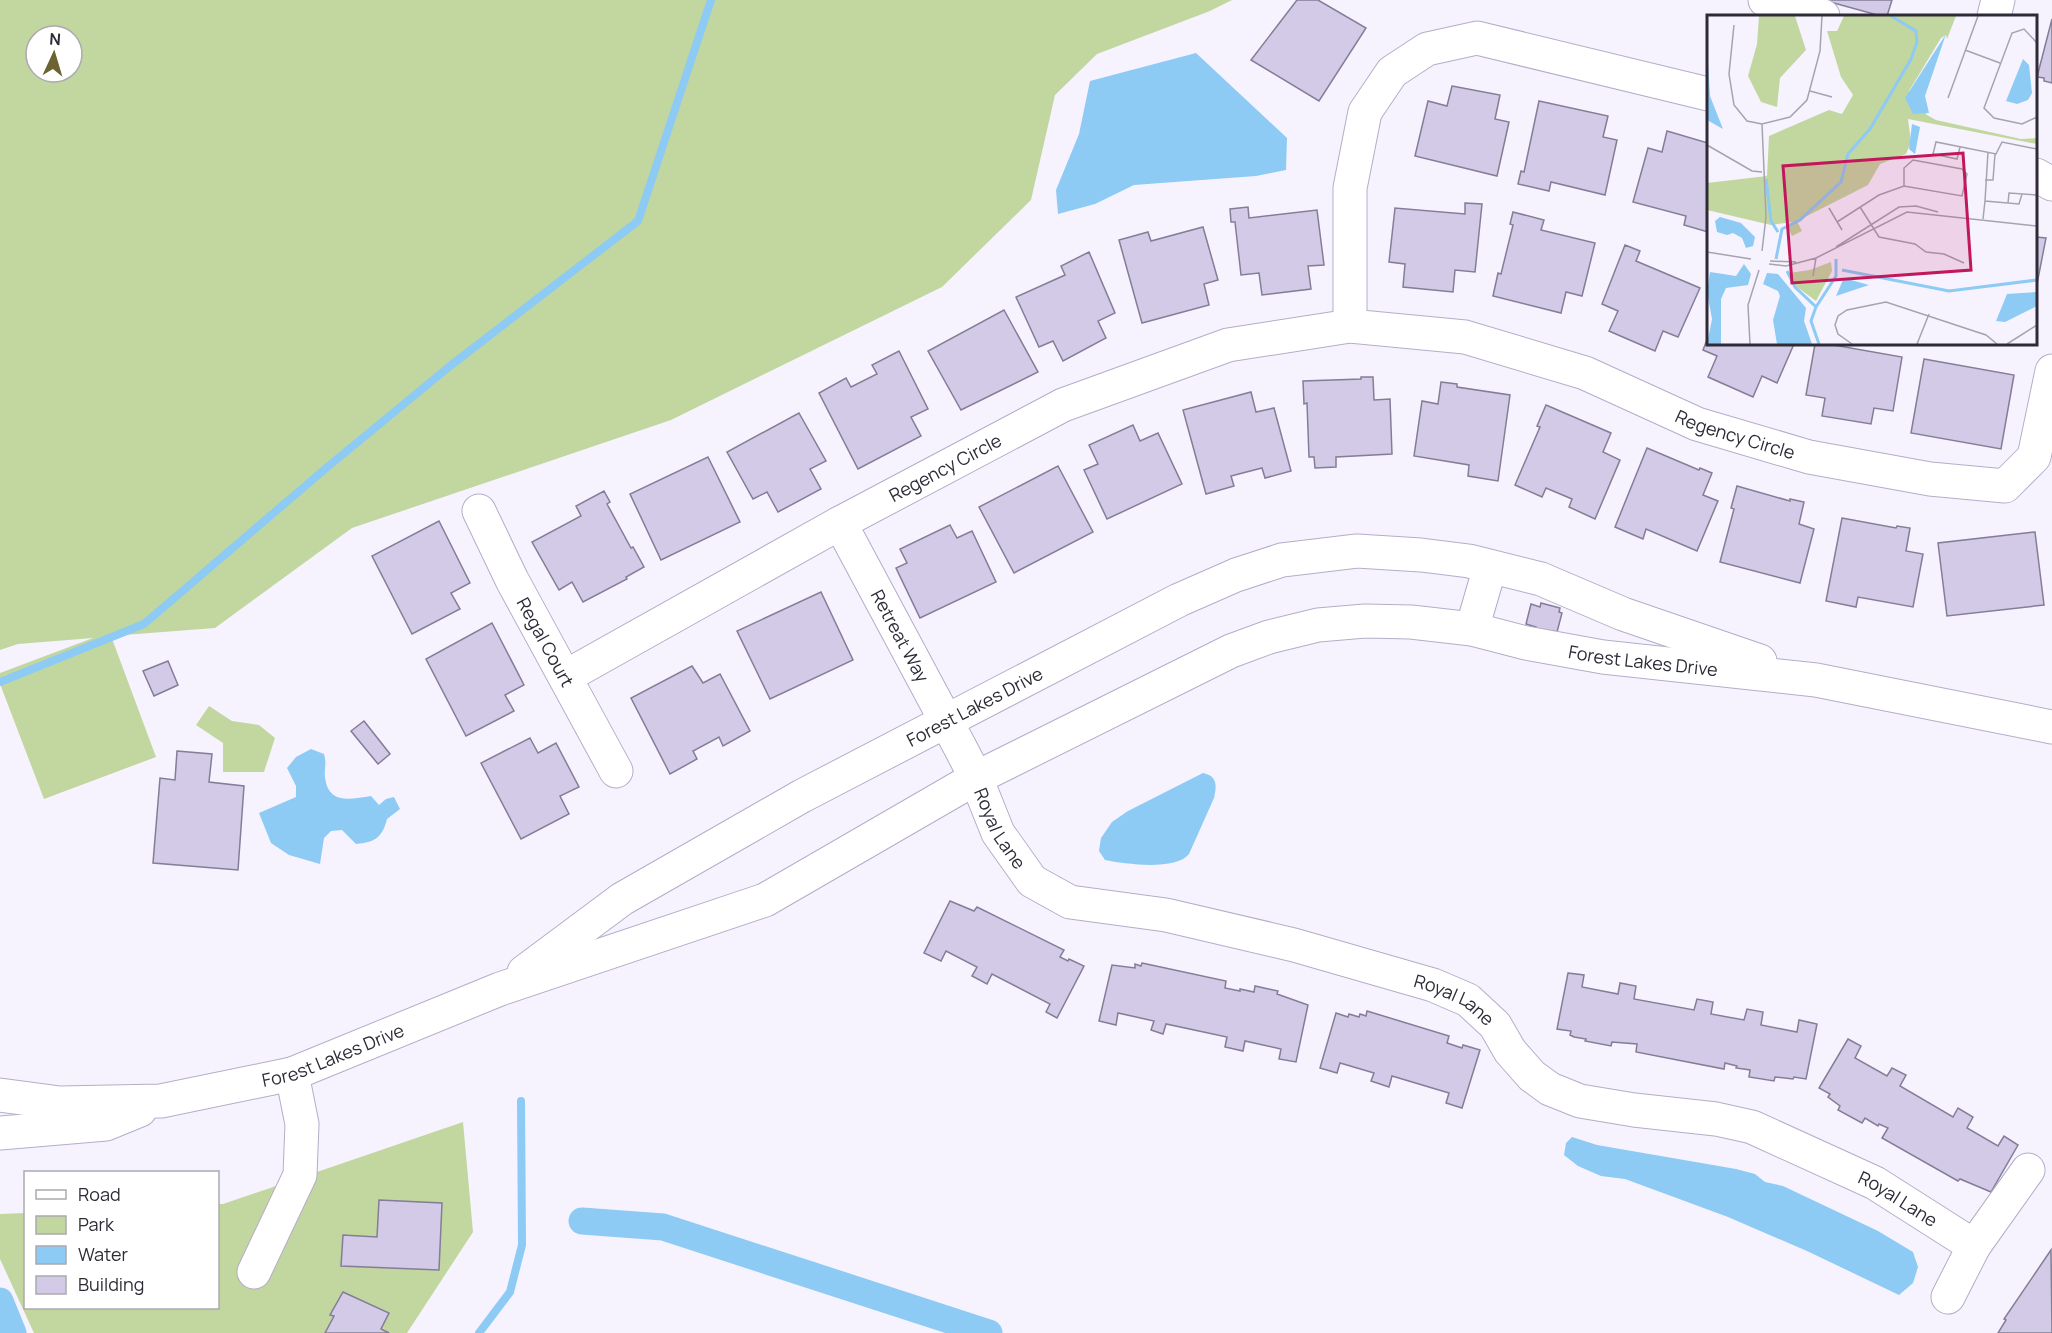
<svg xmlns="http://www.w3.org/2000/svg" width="2052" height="1333" font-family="Manrope,sans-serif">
<rect width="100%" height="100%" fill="#f6f3ff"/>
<g fill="#c2d7a0" fill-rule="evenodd">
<path d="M 0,0 L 1232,0 L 1210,11 L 1097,54 L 1055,95 L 1031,200 L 942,287 L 671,420 L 352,528 L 215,628 L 111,636 L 156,757 L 44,799 L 0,684 L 0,673 L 93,638 L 18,644 L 0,650 ZM 36,36 L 72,36 L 72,72 L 36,72 Z"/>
<polygon points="209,706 232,721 259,725 275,738 264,772 223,772 223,743 196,725"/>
<polygon points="463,1122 473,1232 407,1333 34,1333 0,1259 0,1214 25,1213 26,1308 218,1308 218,1204 223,1204"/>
</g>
<g fill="#8dcaf4">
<polygon points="1196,53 1287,138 1286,170 1256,176 1134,185 1095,204 1058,214 1056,190 1079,134 1090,81"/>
<path d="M 311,749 L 324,754 C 327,764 324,768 325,777 C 328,805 351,799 371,796 L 379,805 L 386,799 L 394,797 L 400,809 L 387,819 C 382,838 375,842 356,844 L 342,830 L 331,831 L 324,838 L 320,864 L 289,855 L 271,843 L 259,813 L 296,797 L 296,786 L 287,768 L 296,757 Z"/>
<path d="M 1203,773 C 1217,776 1217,785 1214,798 L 1189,854 C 1176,871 1125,864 1105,860 L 1099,851 L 1101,838 L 1112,822 L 1128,811 Z"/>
<polygon points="1572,1137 1597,1145 1736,1169 1755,1174 1765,1182 1783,1186 1878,1231 1913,1252 1918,1267 1913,1283 1899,1295 1807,1251 1728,1217 1625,1179 1601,1176 1578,1166 1564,1155 1566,1143"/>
</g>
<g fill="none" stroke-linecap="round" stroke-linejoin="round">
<g stroke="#8dcaf4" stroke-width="8">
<polyline points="0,682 144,624 325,469 450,366 638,221 711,0"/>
<polyline points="479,1333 510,1292 522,1245 521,1101"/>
</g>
<g stroke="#8dcaf4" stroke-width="27">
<polyline points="582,1221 663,1227 989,1333"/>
<polyline points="0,1301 13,1333"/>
</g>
</g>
<g fill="#d2cae6" stroke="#847d97" stroke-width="1.5">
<polygon points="1297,0 1318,0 1366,28 1319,101 1251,60"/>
<polygon points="1823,0 1892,0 1887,16 1881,16"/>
<polygon points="2052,19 2052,83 2044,81 2044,78 2037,77"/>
<polygon points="1452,86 1500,95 1495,119 1509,122 1497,176 1415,156 1428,101 1447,106"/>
<polygon points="1539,101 1608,116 1603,137 1617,140 1605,195 1551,182 1549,191 1518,184 1521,171 1524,172"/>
<polygon points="1667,131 1708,143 1708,232 1684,225 1686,216 1633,202 1648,148 1662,152"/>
<polygon points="1465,203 1482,204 1475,272 1455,270 1453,292 1403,287 1405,264 1389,262 1395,208 1465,214"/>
<polygon points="1248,207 1249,218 1317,210 1324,265 1308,266 1311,289 1262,295 1259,273 1241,275 1235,222 1231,222 1230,209"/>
<polygon points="1513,212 1544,220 1541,230 1595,243 1582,296 1566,292 1561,313 1493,296 1498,273 1501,274 1513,225 1510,224"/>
<polygon points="1203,227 1218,280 1204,284 1209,305 1142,323 1119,240 1148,232 1151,241"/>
<polygon points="2036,237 2046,238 2036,289"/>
<polygon points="1625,245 1640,251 1636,261 1700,288 1678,337 1663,331 1655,351 1609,331 1618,311 1602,304"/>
<polygon points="1089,252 1115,313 1098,321 1106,338 1063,361 1053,341 1039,347 1016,297 1065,275 1061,266"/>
<polygon points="1004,310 1038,372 961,410 928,351"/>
<polygon points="1708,337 1708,344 1794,344 1777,383 1762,376 1753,397 1708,377 1717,356 1703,350"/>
<polygon points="1815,344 1828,344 1902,357 1893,411 1874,408 1871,424 1822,416 1825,398 1806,395"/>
<polygon points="899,351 928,409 911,417 921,436 858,469 819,393 846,378 851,387 877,374 872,365"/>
<polygon points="1924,359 2014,375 2001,449 1911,433"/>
<polygon points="1361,377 1373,377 1374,400 1390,399 1392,454 1336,457 1336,467 1315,468 1314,457 1309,457 1307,403 1304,404 1303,381 1361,379"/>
<polygon points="1441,382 1457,384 1457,387 1510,395 1498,481 1468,476 1469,465 1414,456 1422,401 1438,404"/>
<polygon points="1251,392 1256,412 1274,408 1291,471 1265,478 1262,468 1231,476 1234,486 1206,494 1183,410"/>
<polygon points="1546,405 1611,433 1603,452 1620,460 1595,519 1569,507 1572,499 1546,488 1542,497 1515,485 1540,427 1537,426"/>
<polygon points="799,413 826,461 810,469 821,489 778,512 767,492 753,499 727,452"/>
<polygon points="1133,425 1140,441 1158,433 1182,484 1107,519 1084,470 1098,464 1089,445"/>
<polygon points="1647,448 1699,470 1700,468 1712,473 1703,495 1718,501 1697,551 1646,529 1643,539 1615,527"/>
<polygon points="708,457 740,522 661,560 630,494"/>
<polygon points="1058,466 1093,532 1014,573 979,507"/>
<polygon points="1737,486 1790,501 1790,499 1804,502 1799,524 1814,529 1800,583 1720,562 1734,509 1731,508"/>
<polygon points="604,491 610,502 607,504 631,548 633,547 644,567 626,577 627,579 583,602 572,582 559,590 532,542 581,516 576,506"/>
<polygon points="1842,518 1896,528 1897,526 1910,528 1906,551 1923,554 1913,607 1858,597 1856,607 1826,601"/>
<polygon points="439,521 470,583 451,593 460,609 412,634 372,556"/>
<polygon points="950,525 957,538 972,531 996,582 920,618 896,568 907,563 900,549"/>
<polygon points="2035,532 2044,605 1947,616 1938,543"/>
<polygon points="821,592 853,660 770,699 737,631"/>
<polygon points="1541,603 1560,608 1559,612 1562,613 1557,632 1553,631 1552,636 1535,631 1536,627 1526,624 1531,604 1540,607"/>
<polygon points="492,623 524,685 505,695 514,711 466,736 426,659"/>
<polygon points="168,661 178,685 154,696 143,671"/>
<polygon points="692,666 703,683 720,674 750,731 723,746 719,737 693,751 697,759 670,774 631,698"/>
<polygon points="364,721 390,754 378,764 351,731"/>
<polygon points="530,738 538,753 556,743 579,787 560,796 569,814 521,839 481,763"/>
<polygon points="177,751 212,754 209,782 244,786 238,870 153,863 160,778 175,780"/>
<polygon points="950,901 974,911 977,907 1064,950 1060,957 1068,961 1069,959 1084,966 1057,1018 1046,1012 1050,1004 992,974 987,984 972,976 977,967 946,951 941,961 924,953"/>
<polygon points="1142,963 1226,981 1225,988 1240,991 1240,989 1254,992 1255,986 1278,991 1277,994 1308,1005 1296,1062 1279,1059 1281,1049 1245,1041 1243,1051 1225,1047 1227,1037 1166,1024 1163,1034 1151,1030 1154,1021 1118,1013 1116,1025 1099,1021 1112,965 1135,968 1135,964 1141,966"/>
<polygon points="1568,973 1584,975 1582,987 1618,994 1620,983 1636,986 1634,999 1694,1010 1697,999 1713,1002 1711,1014 1744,1020 1747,1009 1763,1012 1761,1025 1797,1032 1799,1020 1817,1024 1806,1079 1794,1077 1793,1079 1775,1077 1774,1081 1749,1077 1750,1070 1736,1068 1737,1066 1725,1063 1724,1069 1636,1052 1637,1044 1612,1042 1611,1046 1585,1041 1586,1039 1574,1037 1570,1035 1571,1031 1557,1029"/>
<polygon points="1367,1011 1449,1036 1447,1043 1462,1048 1463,1045 1480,1050 1462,1108 1446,1103 1449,1093 1392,1076 1389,1087 1371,1081 1374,1073 1340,1063 1337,1073 1320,1068 1336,1013 1348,1017 1349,1014 1359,1017 1360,1014 1366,1016"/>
<polygon points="1848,1039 1861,1046 1855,1058 1887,1076 1892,1068 1906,1075 1900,1086 1953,1117 1958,1108 1973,1117 1967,1128 1998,1146 2004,1136 2018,1145 1991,1192 1960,1179 1958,1181 1882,1138 1888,1128 1879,1124 1878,1126 1865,1118 1862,1123 1838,1110 1840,1106 1828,1097 1830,1094 1819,1088"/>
<polygon points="379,1200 442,1203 439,1270 341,1266 343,1235 377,1237"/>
<polygon points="2051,1250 2052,1333 1998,1333 2006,1320 2004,1319"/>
<polygon points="343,1292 389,1313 381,1329 389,1333 325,1333 334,1316 330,1315"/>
</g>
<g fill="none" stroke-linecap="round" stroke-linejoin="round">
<g stroke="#b4adc8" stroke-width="35">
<g id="minor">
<polyline points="1765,0 1823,16"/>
<polyline points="1994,16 1998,0"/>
<polyline points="2036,175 2052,184"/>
<polyline points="1350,326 1350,188 1365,112 1392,72 1427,49 1477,38 1708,94"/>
<path id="s1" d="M 479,511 L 512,580 L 616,771"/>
<path id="s2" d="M 840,523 L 961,749 L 976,778 L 998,833 L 1032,881 L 1070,902 L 1166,915 L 1294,945 L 1433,985 L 1468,1000 L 1495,1025 L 1510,1051 L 1532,1076 L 1550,1089 L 1580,1101 L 1634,1110 L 1716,1119 L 1752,1127 L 1875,1183 L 1974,1246"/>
<polyline points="1472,629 1490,567"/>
<path id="s3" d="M 565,677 L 840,523 L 1063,405 L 1228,345 L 1350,326 L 1465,337 L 1585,373 L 1697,424 L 1809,457 L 1930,479 L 2005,486 L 2034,457 L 2052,371"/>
<path id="s4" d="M 524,972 L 622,899 L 802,796 L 1179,600 L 1236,575 L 1282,560 L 1357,551 L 1421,555 L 1469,561 L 1541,579 L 1623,614 L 1760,661"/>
<path id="s5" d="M 0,1095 L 60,1103 L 161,1101 L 292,1074 L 500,989 L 765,900 L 976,778 L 1231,651 L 1269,637 L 1318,625 L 1365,621 L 1411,622 L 1472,629 L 1526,643 L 1603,657 L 1816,680 L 2052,727"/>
<polyline points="0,1133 106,1124 140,1110"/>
<polyline points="254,1272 300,1175 302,1124 292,1074"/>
<polyline points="1948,1297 1974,1246 2028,1170"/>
</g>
</g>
<use href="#minor" stroke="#fff" stroke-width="33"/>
</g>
<g text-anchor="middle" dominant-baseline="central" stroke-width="4.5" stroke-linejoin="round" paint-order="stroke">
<g font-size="18" fill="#2e2b36" stroke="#fff">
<text stroke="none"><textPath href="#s3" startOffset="1270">Regency Circle</textPath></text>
<text stroke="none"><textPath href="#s3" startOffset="434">Regency Circle</textPath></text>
<text stroke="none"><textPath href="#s2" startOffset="128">Retreat Way</textPath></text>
<text stroke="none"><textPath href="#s1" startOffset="147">Regal Court</textPath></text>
<text stroke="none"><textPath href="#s5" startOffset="1748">Forest Lakes Drive</textPath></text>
<text stroke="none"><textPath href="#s4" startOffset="524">Forest Lakes Drive</textPath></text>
<text stroke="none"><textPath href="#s2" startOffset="345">Royal Lane</textPath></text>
<text stroke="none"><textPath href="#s2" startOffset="849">Royal Lane</textPath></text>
<text stroke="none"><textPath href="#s5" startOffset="340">Forest Lakes Drive</textPath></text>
<text stroke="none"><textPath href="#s2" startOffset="1353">Royal Lane</textPath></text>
</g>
</g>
<g transform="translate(1707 15)">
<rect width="330" height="330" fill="#f6f3ff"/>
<path d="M 52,1 L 88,1 L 99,35 L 73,63 L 70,92 L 54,87 L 41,61 L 50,29 ZM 137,1 L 249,1 L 240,24 L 239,20 L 234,23 L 202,76 L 220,100 L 229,105 L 314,124 L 330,123 L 330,129 L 201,104 L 204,127 L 199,139 L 173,149 L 161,170 L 90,206 L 95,216 L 85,221 L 80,210 L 86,207 L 64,210 L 0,195 L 0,168 L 60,161 L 62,121 L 122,95 L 135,99 L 146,80 L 134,62 L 120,16 L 130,16 ZM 124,247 L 125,256 L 109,286 L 90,272 L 82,258 L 103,255 Z" fill="#c2d7a0"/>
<path d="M 239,19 L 218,81 L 222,98 L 206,99 L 198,83 ZM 0,30 L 3,81 L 16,114 L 0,105 ZM 316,44 L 322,50 L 325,78 L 321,85 L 310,89 L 299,86 ZM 205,109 L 213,112 L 208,139 L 202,134 ZM 13,202 L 34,208 L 48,222 L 46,231 L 39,233 L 35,223 L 26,218 L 20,220 L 10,217 L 8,206 ZM 37,249 L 44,259 L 41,270 L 19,273 L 14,284 L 14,329 L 0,329 L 5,304 L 0,277 L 3,257 L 29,261 ZM 60,258 L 71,259 L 99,293 L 97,306 L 105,329 L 70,329 L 66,305 L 73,281 L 71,276 L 56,269 ZM 136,265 L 144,265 L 162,270 L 129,281 ZM 330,277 L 330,291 L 298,307 L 289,306 L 300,279 Z" fill="#8dcaf4"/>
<path fill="none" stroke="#8dcaf4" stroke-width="3" d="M 59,164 L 64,206 L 71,217M 69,244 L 75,214 L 93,205 L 134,167 L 141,139 L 163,114 L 204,44 L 210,27 L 209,16 L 184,1M 135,255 L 242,276 L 330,265M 80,256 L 88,272 L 109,292 L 104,306 L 112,329M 109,292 L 129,261 L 129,244"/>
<path fill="none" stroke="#a6a3af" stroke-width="1.5" d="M 27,10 L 22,59 L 27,90 L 40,106 L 55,109 L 83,102 L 100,85 L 113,36 L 115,1M 330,28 L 317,14 L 305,18 L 277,93 L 287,103 L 315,109 L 330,102M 258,35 L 293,48M 103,76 L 125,82M 241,83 L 271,1M 55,109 L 59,202 L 55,236M 0,130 L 45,156 L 55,157M 253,132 L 250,144 L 226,139 L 229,127 L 289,139 L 295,127 L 330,134M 281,137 L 278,186 L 312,189 L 315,179M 278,165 L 286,165 L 288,139M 301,188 L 302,178 L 330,180M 153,192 L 172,222 L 208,229 L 219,237 L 237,239 L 257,248M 122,193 L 135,215M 276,204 L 278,186M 130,207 L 172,180 L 197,171 L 255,181 L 260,159 L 255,154 L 206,145 L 197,153 L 197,171M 129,232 L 192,192 L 209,191 L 231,197M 0,237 L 44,244M 63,246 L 89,247M 62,249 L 79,251 L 109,243 L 200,197 L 330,211M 106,261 L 109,243M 43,329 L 41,290 L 52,255M 145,329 L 131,319 L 128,310 L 131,301 L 140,295 L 179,287 L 279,320 L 290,329M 210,329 L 222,299M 300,329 L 330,310"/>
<path fill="#c2185b" fill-opacity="0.15" stroke="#c2185b" stroke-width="3" d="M 256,138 L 264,255 L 85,268 L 76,151 Z"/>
<rect width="330" height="330" fill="none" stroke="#2e2b36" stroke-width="3"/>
</g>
<rect x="24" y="1171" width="195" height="138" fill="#ffffff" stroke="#abaaaf" stroke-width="1.5"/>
<rect x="36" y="1190" width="30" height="9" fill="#ffffff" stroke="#abaaaf" stroke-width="1.5"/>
<text x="78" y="1201" font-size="18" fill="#2e2b36">Road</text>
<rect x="36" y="1216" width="30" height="18" fill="#c2d7a0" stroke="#abaaaf" stroke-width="1.5"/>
<text x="78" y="1231" font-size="18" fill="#2e2b36">Park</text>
<rect x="36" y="1246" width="30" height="18" fill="#8dcaf4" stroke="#abaaaf" stroke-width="1.5"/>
<text x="78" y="1261" font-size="18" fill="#2e2b36">Water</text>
<rect x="36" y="1276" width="30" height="18" fill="#d2cae6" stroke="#abaaaf" stroke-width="1.5"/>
<text x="78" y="1291" font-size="18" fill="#2e2b36">Building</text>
<g transform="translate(54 54) rotate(4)"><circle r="28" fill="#ffffff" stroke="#abaaaf" stroke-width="1.5"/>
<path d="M0-4.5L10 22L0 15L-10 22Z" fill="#6b6330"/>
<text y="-9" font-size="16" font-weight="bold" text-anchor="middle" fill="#2e2b36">N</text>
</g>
</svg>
